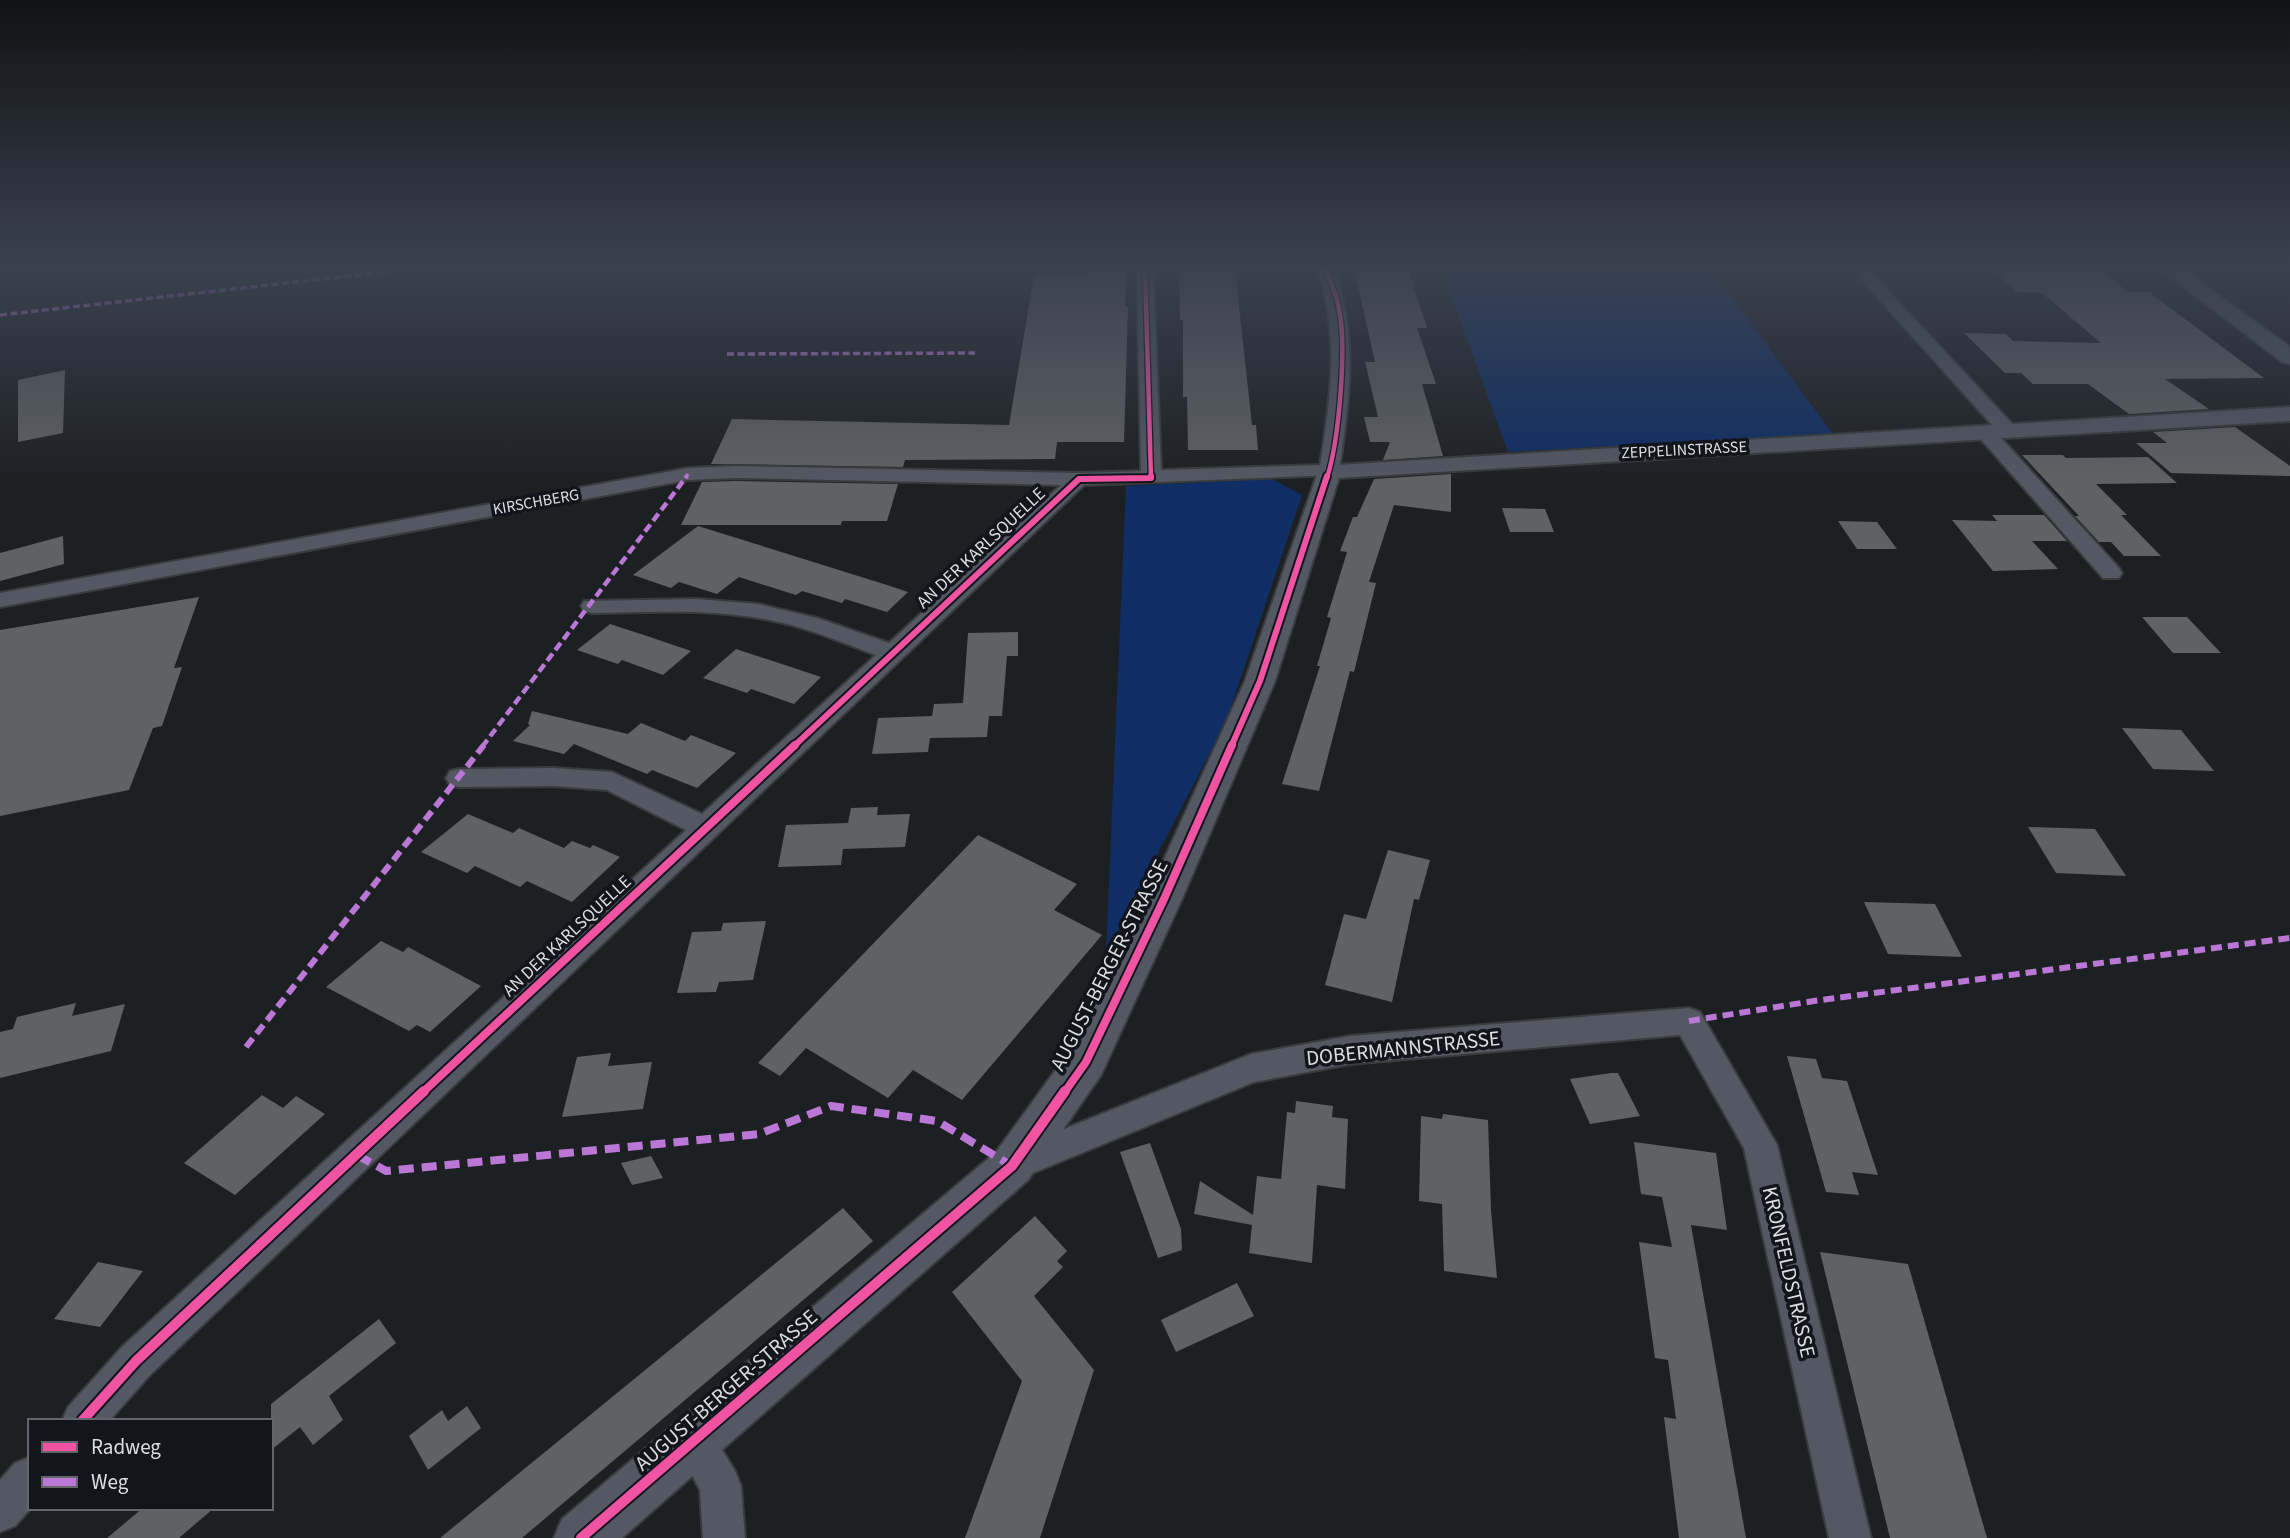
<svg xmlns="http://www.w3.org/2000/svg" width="2290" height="1538" font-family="'Source Sans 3',sans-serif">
<rect width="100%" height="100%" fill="#1d2023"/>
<g fill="#0f2e65">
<polygon points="1441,268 1710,268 1833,434 1508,452"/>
<polygon points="1272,479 1302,495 1226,722 1106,953 1126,486"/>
</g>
<g fill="#5f6164">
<polygon points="1090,268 1126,268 1125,307 1128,307 1124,442 1057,442 1055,459 905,460 903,467 711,464 732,419 1009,425 1034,275 1089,275"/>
<polygon points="1354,268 1408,268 1427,328 1417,328 1436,384 1422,384 1443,456 1383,460 1390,442 1370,442 1364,417 1378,417 1365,362 1375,362"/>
<polygon points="1991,268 2100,269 2128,292 2149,292 2264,378 2165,379 2209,409 2129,414 2088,384 2033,384 2021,373 2005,373 1964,333 2006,334 2013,341 2101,343 2042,293 2017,292"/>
<polygon points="1179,269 1235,269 1252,425 1256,425 1258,450 1188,450 1187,397 1183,397 1183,320 1180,320"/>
<polygon points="65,370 63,433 18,442 18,380"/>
<polygon points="2235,427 2290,466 2290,476 2171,473 2136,443 2167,443 2153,432"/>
<polygon points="2022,455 2063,455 2066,458 2148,457 2177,483 2096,484 2127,515 2121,515 2161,556 2124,556 2111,542 2099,542 2075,516 2079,516"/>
<polygon points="1451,474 1451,512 1394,505 1369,582 1376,583 1354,672 1350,671 1319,791 1282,784 1320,666 1317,666 1331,618 1327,617 1347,552 1340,551 1353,517 1357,517 1374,479"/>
<polygon points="735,481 898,484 887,521 842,521 841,525 681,525 702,482"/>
<polygon points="1502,508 1545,509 1554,532 1510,532"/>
<polygon points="1992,515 2044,515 2067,541 2032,541 2058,569 1993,571 1952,520 1997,521"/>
<polygon points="1838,521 1877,522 1897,549 1857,549"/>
<polygon points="698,526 887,585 908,592 887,612 845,599 842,603 802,591 796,595 739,577 717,594 679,582 671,588 633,575"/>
<polygon points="63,536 64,564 0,581 0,553"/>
<polygon points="199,597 174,668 182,667 162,726 153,728 129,790 0,816 0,630"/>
<polygon points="2142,617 2187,617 2221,653 2173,653"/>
<polygon points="610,624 650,637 691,651 663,675 622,660 618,664 577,650"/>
<polygon points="1018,632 1018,656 1007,656 1002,716 989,716 987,737 930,738 928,752 872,754 878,718 932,716 934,704 963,703 968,633"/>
<polygon points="736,649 794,668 821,677 794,704 751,689 747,693 703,678"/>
<polygon points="532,711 628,734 641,723 685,741 691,735 736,753 697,788 652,770 647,774 574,744 564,754 513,741 530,725 528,724"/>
<polygon points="2122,728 2181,730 2214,771 2153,769"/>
<polygon points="878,807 877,815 910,814 905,847 843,849 841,865 778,867 786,825 848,823 851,808"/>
<polygon points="468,814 513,833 519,828 564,848 572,841 590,848 593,845 620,857 572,902 527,881 520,887 475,866 467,873 421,852"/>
<polygon points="2028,827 2095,829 2126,876 2056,873"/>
<polygon points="978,835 1077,884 1054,910 1102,935 962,1100 913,1070 888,1098 806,1048 780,1076 758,1063"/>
<polygon points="1388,850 1430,860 1419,900 1414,899 1392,1002 1325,985 1344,914 1366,919"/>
<polygon points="1864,902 1935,904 1962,957 1888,954"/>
<polygon points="766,921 753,980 719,982 716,992 677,993 692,932 721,931 723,923"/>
<polygon points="381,941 403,952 408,947 481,986 430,1032 417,1025 409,1031 326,987"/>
<polygon points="76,1003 72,1016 125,1004 111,1051 0,1078 0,1032 13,1029 17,1017"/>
<polygon points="611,1053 608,1066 652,1062 643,1109 562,1117 577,1057"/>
<polygon points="1787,1056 1816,1059 1822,1078 1847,1081 1878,1175 1852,1172 1859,1195 1826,1192"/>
<polygon points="1611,1073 1618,1073 1640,1116 1590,1124 1570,1079"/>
<polygon points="262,1095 283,1108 296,1096 325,1114 235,1195 184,1163"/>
<polygon points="1296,1101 1333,1106 1332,1117 1348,1119 1345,1189 1317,1185 1312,1263 1249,1253 1252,1225 1194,1214 1200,1181 1253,1215 1257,1176 1281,1179 1287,1112 1295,1113"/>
<polygon points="1443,1114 1488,1120 1491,1210 1497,1278 1444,1271 1442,1204 1419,1201 1421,1116 1442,1119"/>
<polygon points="1634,1142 1716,1153 1727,1230 1691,1225 1746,1538 1679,1538 1664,1417 1676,1419 1668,1360 1655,1358 1639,1242 1672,1247 1662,1197 1641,1194"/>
<polygon points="1150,1143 1181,1229 1182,1250 1158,1258 1120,1152"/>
<polygon points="651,1156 663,1178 632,1185 621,1163"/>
<polygon points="843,1208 873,1241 522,1538 440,1538"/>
<polygon points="1035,1216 1067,1251 1057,1261 1063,1267 1034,1296 1094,1370 1040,1538 965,1538 1022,1381 952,1292"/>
<polygon points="1820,1252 1908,1264 1987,1538 1890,1538"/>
<polygon points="98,1262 143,1271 100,1327 54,1319"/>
<polygon points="1237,1283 1254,1316 1176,1352 1161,1320"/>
<polygon points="379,1319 396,1343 329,1396 343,1420 313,1445 300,1427 271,1450 271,1404"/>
<polygon points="467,1406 481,1428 428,1470 409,1436 442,1410 448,1421"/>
<polygon points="143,1508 214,1508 179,1538 107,1538"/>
</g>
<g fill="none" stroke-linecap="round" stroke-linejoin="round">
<g stroke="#393b3d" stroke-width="4">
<g id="minor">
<path d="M 1137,268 L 1153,268 L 1161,470 L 1320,465 C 1331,398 1340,334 1317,268 L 1333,268 C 1359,334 1349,402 1339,471 L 1336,475 L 1084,485 L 150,1375 L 109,1421 L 62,1421 L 68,1407 L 122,1347 L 686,830 L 607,790 L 554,786 L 459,787 L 450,785 L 446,778 L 450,771 L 459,769 L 554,768 L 612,772 L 702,814 L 876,655 C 843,643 809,628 774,621 C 714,608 653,612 592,613 L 584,611 L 581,606 L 584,601 L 696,599 L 758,604 L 817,618 L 889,643 L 1061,485 L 735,478 L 688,480 L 0,607 L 0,593 L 688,468 L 735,466 L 1079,473 L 1141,471 Z"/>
<polygon points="1851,268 1867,268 2015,427 2018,431 2015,435 2001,435"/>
<polygon points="1985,426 1992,428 2119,568 2122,573 2119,578 2103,578 1978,436 1975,432"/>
<polygon points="1689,1008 1700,1012 1777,1145 1871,1538 1829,1538 1744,1148 1680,1035 1350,1064 1254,1082 1016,1180 1004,1175 999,1164 1004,1153 1251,1054 1350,1036"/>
<polygon points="694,1421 708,1427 735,1471 741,1486 745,1538 703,1538 700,1490 674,1441 680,1427"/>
<polygon points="30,1457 31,1508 15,1526 0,1532 0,1480 15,1463"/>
</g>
</g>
<g stroke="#393b3d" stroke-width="4">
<g id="tertiary">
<polygon points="2159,268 2181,268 2290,347 2290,364 2282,362"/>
<polygon points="2290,407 2290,421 1339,478 1275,681 1182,899 1101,1075 1028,1180 622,1538 554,1538 562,1519 996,1152 1071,1049 1146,899 1245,681 1320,466"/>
</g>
</g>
<use href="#minor" fill="#535862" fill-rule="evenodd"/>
<use href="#tertiary" fill="#535862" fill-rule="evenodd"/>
<g stroke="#ba77d6" stroke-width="3.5" stroke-dasharray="7 3.5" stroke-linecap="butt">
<polyline points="0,315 421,268"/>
<polyline points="727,354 975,353"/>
<polyline points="685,478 688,474"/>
</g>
<polyline stroke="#ba77d6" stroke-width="4.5" stroke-dasharray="9 4.5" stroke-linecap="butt" points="482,747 687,476"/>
<g stroke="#ba77d6" stroke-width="6" stroke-dasharray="11 6" stroke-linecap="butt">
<polyline points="1689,1021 1814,1001 2290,938"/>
<polyline points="246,1047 484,745"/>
</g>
<polyline stroke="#ba77d6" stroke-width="8" stroke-dasharray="15 8" stroke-linecap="butt" points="357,1155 386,1171 759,1134 831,1106 937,1121 1012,1166"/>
<g stroke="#12151b" stroke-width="7">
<g id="cycleway-far3">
<polyline points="1145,268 1151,478"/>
<path d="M 1325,268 C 1330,281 1337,295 1339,309 C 1347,348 1339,440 1327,478"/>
</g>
</g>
<g stroke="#12151b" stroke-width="10">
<g id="cycleway-far2">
<polyline points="793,747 1079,479 1151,478 1151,476"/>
<polyline points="1231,747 1260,681 1327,476"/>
</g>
</g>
<g stroke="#12151b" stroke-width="12">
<g id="cycleway-far1">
<polyline points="422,1093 795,745"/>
<polyline points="1064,1093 1086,1062 1164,899 1232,745"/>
</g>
</g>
<g stroke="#12151b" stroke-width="14">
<g id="cycleway">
<polyline points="82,1421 136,1361 424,1091"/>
<polyline points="581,1538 1012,1166 1065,1091"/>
</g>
</g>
<use href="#cycleway-far3" stroke="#f153a3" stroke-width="4.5"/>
<use href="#cycleway-far2" stroke="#f153a3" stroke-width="6"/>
<use href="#cycleway-far1" stroke="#f153a3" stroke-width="8"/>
<use href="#cycleway" stroke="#f153a3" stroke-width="10"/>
</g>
<linearGradient id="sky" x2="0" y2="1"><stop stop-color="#101213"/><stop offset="0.55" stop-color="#3a4250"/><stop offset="1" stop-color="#3a4250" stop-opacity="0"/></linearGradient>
<rect width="2290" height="483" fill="url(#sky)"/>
<g text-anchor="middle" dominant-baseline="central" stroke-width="7" stroke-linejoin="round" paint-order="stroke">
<g font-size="16" fill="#dcdee2" stroke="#12151b">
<text transform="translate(1684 450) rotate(-3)">ZEPPELINSTRASSE</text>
<text transform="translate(536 502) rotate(-10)">KIRSCHBERG</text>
</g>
<g font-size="18" fill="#dcdee2" stroke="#12151b">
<text transform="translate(981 548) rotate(-43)">AN DER KARLSQUELLE</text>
<text transform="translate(567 936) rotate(-43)">AN DER KARLSQUELLE</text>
</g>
<g font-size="21" fill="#dcdee2" stroke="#12151b">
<text transform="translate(1109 965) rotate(-63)">AUGUST-BERGER-STRASSE</text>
<text transform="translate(1403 1048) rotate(-6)">DOBERMANNSTRASSE</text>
<text transform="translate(1789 1272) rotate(77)">KRONFELDSTRASSE</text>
<text transform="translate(726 1390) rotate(-41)">AUGUST-BERGER-STRASSE</text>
</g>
</g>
<rect x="28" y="1419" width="245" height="91" fill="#12151b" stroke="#63656b" stroke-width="2"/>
<rect x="42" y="1442" width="35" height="10" fill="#f153a3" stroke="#63656b" stroke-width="2"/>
<text x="91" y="1454" font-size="21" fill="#dcdee2">Radweg</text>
<rect x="42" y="1477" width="35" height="10" fill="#ba77d6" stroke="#63656b" stroke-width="2"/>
<text x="91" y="1489" font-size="21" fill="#dcdee2">Weg</text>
</svg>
